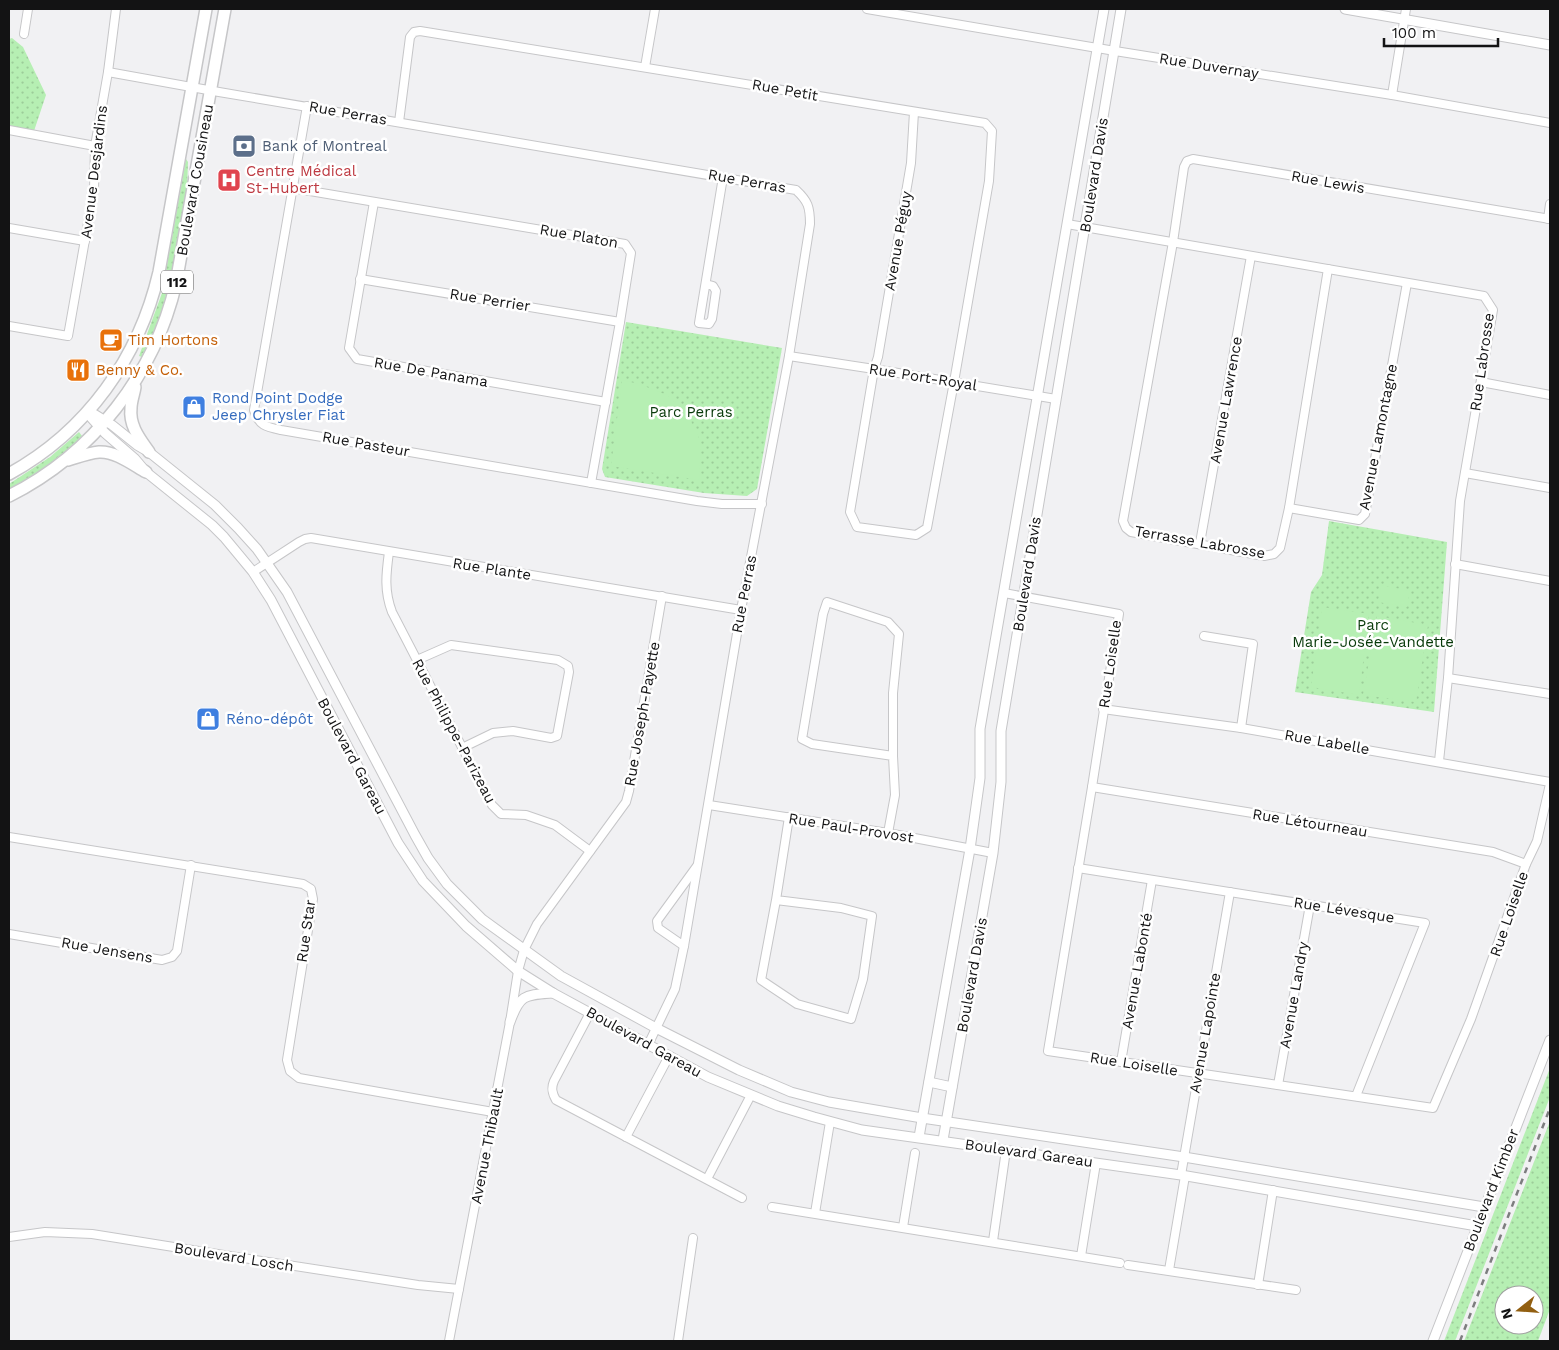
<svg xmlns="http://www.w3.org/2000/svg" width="1559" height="1350" font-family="'Work Sans',sans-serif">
<defs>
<pattern id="grass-dots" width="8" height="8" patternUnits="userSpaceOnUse" patternTransform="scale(1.25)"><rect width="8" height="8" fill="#b6efb3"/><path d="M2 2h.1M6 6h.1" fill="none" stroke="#9ccc99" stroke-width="1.8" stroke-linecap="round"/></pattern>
</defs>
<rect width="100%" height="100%" fill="#f1f1f3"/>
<g fill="url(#grass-dots)" fill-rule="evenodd">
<polygon points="12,38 23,47 46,95 33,134 9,130 9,39"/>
<polygon points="186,159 188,162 187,189 169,286 168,286 168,288 159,320 144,352 142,354 143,355 142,357 139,356 162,293"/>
<polygon points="626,322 782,348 757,489 747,496 704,493 605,477 602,469"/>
<path d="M 79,432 L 82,436 C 61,457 36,475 9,489 L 9,484 L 50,457 Z"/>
<polygon points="1329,521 1447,542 1434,712 1295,692 1311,592 1322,575"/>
<polygon points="1550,1068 1550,1097 1455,1341 1444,1341"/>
<path d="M 1550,1121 L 1550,1309 L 1538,1341 L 1464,1341 ZM 1504,1295 L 1534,1295 L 1534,1325 L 1504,1325 Z"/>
</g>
<g fill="#b6efb3">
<polygon points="622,380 639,384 667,395 687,413 701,442 699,480 611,466"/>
<polygon points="1381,585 1410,591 1407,607 1378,602"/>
<polygon points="1322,607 1369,614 1359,695 1311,687"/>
<polygon points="1377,616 1428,625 1416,702 1363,695"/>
</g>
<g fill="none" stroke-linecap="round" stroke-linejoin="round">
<g stroke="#c6c6c8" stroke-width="10">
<g id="minor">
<polyline points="867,9 1115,51 1392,95 1550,123"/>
<polyline points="24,34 28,9"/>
<polyline points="645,67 655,9"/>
<path d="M 108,72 L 219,92 L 796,190 C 808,201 810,207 810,224 L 789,356 L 741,610 L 684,946 L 675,989 L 648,1045"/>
<polyline points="1392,95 1406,9"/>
<path d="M 307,106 L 254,410 C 259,426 266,427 281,430 L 697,501 L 722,504 L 762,504"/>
<polyline points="399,122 410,37 414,32 420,31 985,123 992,131 989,181 954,382 927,528 916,535 857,527 850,512 874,369 878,357 911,163 914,112"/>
<polyline points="9,130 95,146"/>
<polyline points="292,188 625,244 631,253 620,322 591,483"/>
<polyline points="374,202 349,348 357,359 606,402"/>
<polyline points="1548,219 1550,204"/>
<polyline points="1067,224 1484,296 1493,310 1460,501 1448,678 1439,761"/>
<polyline points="9,228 85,241"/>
<polyline points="1328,269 1289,508 1280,548 1274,554 1264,556 1131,532 1126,528 1123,521 1173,242 1184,167 1187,161 1193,159 1550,219"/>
<polyline points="360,279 620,322"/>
<polyline points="706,284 713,286 716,291 712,319 709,324 699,323 723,177"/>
<polyline points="9,326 68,336 94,189 95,146 108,72 116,9"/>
<polyline points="789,356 874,369 1056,399"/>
<polyline points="1481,382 1550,395"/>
<polyline points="1465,473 1550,488"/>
<polyline points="1289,508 1359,520 1365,514 1407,283"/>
<polyline points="1200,543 1251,256"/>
<path d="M 389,552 C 386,574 384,591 392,612 L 492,805 L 501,814 L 526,815 L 555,825 L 590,851"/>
<polyline points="1455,564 1550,581"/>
<polyline points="253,572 299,542 305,539 311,538 741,610"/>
<polyline points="1004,593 1119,614 1092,787 1048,1051 1433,1108 1471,1019 1526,864 1537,841 1550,784"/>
<polyline points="1204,636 1253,644 1241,728"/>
<polyline points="417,660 451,645 558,660 568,666 569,672 557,736 551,738 513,731 493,733 462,748"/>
<polyline points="1448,678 1550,694"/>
<polyline points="1103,709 1241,728 1550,782"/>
<polyline points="1092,787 1493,852 1526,864"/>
<polyline points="709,805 888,833 993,853"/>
<polyline points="888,833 895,795 893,756 893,693 899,634 888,622 827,602 823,614 802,739 812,744 893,756"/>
<polyline points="9,837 303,884 311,889 313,899 287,1060 290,1071 299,1078 493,1112"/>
<polyline points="1078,868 1425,923 1356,1096"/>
<polyline points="776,900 841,908 872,916 863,979 851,1019 797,1004 761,980 776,900 789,817"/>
<polyline points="9,934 162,960 172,957 177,951 191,865"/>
<polyline points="684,946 658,928 657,921 697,866"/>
<path d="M 590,1013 L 554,1081 C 551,1088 552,1093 556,1100 L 742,1198"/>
<polyline points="1121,1062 1152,880"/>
<polyline points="1278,1085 1310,905"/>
<polyline points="626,1137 669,1056"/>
<polyline points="1181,1175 1230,892"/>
<polyline points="707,1179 751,1095"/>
<polyline points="772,1207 1120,1263"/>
<polyline points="815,1213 830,1122"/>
<polyline points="903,1227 915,1153"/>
<polyline points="9,1237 45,1232 92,1234 230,1256 418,1285 459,1289"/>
<polyline points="993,1241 1006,1150"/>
<polyline points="1081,1256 1096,1163"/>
<polyline points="1128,1265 1296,1290"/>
<polyline points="1169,1270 1185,1176"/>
<polyline points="1258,1285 1273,1190"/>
<polyline points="449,1341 510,1022 518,971 524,950 537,924 626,802 629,791 662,596"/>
<polyline points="678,1341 693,1238"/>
</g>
</g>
<g stroke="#c6c6c8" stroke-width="11">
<g id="tertiary">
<polyline points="1345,9 1550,45"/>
<polyline points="89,411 112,425 137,445 149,452 215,505 238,528 257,549 287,592 415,835 428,858 447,884 482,919 561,976 656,1028 739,1070 791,1092 829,1102 922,1118 1184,1157 1484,1207"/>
<polyline points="87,413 105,433 135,459 146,472 212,525 224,537 253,572 271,600 398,843 423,881 466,926 518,971 553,993 708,1077 778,1106 814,1117 862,1130 1181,1175 1477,1226"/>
<path d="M 510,1022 C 520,994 525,995 553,993"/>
<polyline points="929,1082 952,1087"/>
<polyline points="919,1137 970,849 980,778 980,729 1104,9"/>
<polyline points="943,1140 993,853 1001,782 1001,731 1121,9"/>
<polyline points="1433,1341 1550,1040"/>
</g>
</g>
<g stroke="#c6c6c8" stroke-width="14">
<g id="primary">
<path d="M 135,387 C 134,394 131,401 131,408 C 129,426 140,439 149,452"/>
<path d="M 68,460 C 78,457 88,453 99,452 C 115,451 132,464 146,472"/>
<path d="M 9,474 C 87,431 139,358 159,272 L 206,9"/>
<path d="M 9,496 C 93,454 155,374 176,283 L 225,9"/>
</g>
</g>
<use href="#minor" stroke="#fff" stroke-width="8"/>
<use href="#tertiary" stroke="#fff" stroke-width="9"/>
<use href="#primary" stroke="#fff" stroke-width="11"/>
<polyline stroke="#7d7d7f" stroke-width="2.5" stroke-dasharray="6 6" stroke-linecap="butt" points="1460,1341 1550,1108"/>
</g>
<defs>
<g id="bank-square" transform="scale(1.25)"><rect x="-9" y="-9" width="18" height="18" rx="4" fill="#5c6f8a" stroke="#fff"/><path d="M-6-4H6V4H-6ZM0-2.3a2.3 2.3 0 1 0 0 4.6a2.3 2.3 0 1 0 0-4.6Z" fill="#fff"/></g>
<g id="hospital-square" transform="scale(1.25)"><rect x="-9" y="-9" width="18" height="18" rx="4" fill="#e0444e" stroke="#fff"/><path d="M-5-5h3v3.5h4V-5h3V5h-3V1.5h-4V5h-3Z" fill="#fff"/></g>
<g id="cafe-square" transform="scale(1.25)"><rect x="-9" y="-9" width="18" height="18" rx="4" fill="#e8710a" stroke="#fff"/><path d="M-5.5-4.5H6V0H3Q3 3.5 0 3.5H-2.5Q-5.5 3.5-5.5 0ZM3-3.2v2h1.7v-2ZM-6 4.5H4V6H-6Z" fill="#fff"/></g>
<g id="restaurant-square" transform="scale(1.25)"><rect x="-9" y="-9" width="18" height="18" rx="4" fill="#e8710a" stroke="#fff"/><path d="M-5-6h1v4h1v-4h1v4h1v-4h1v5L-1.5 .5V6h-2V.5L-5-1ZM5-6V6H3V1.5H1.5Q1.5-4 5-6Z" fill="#fff"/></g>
<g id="shop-square" transform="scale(1.25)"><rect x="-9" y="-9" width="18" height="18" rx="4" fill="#3f7fe0" stroke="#fff"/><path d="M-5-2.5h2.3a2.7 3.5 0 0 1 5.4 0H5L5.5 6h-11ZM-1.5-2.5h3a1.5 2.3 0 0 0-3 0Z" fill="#fff"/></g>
</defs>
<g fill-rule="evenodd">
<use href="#bank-square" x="244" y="146"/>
<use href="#hospital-square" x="229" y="180"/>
<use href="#cafe-square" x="111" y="340"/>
<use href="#restaurant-square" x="78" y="370"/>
<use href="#shop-square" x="194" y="407"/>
<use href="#shop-square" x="208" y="719"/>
</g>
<g text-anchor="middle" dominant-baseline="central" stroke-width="5" stroke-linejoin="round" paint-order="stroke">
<rect fill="#fff" stroke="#5a5a5a" stroke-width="1" x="161" y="270.5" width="32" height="23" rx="4"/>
<g font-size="14" font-weight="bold" fill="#131314">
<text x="177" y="282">112</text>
</g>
<g font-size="15" fill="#131314" stroke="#fff">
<text transform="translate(1209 66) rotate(9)">Rue Duvernay</text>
<text transform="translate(785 90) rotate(10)">Rue Petit</text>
<text transform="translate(348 113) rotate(10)">Rue Perras</text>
<text transform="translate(94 172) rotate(-83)">Avenue Desjardins</text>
<text transform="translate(1094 175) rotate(-81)">Boulevard Davis</text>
<text transform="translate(195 180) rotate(-80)">Boulevard Cousineau</text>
<text transform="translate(747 181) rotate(10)">Rue Perras</text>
<text transform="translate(1328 182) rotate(10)">Rue Lewis</text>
<text transform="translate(579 236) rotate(10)">Rue Platon</text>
<text transform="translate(898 241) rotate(-80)">Avenue Péguy</text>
<text transform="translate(490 300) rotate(9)">Rue Perrier</text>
<text transform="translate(1482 362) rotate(-82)">Rue Labrosse</text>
<text transform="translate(431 372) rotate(10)">Rue De Panama</text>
<text transform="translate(923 377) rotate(9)">Rue Port-Royal</text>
<text transform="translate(1226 400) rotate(-80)">Avenue Lawrence</text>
<text transform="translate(1378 437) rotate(-79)">Avenue Lamontagne</text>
<text transform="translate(366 444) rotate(10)">Rue Pasteur</text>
<text transform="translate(1200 542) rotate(10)">Terrasse Labrosse</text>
<text transform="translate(492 569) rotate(9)">Rue Plante</text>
<text transform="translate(1027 574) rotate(-81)">Boulevard Davis</text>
<text transform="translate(744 594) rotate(-79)">Rue Perras</text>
<text transform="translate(1110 664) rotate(-82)">Rue Loiselle</text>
<text transform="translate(642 714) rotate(-80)">Rue Joseph-Payette</text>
<text transform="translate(454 731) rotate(62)">Rue Philippe-Parizeau</text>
<text transform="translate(1327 742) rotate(10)">Rue Labelle</text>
<text transform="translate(352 756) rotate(62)">Boulevard Gareau</text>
<text transform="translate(1310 823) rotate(9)">Rue Létourneau</text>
<text transform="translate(851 828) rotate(9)">Rue Paul-Provost</text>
<text transform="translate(1344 910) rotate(9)">Rue Lévesque</text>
<text transform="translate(1509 914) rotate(-71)">Rue Loiselle</text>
<text transform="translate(306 931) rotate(-82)">Rue Star</text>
<text transform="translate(107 950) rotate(10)">Rue Jensens</text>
<text transform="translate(1137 971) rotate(-80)">Avenue Labonté</text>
<text transform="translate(972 975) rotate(-80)">Boulevard Davis</text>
<text transform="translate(1294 995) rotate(-80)">Avenue Landry</text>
<text transform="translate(1205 1033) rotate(-80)">Avenue Lapointe</text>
<text transform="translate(644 1042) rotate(29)">Boulevard Gareau</text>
<text transform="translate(1134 1064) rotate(9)">Rue Loiselle</text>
<text transform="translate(487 1146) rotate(-79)">Avenue Thibault</text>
<text transform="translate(1029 1153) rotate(8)">Boulevard Gareau</text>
<text transform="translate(1491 1190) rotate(-69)">Boulevard Kimber</text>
<text transform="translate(234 1257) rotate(9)">Boulevard Losch</text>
</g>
<g font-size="15" fill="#4e5e75" stroke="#fff" text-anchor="start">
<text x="262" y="146">Bank of Montreal</text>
</g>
<g font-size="15" fill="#be3a42" stroke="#fff" text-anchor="start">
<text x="246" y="171">Centre Médical<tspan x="246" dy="17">St-Hubert</tspan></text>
</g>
<g font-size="15" fill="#c56008" stroke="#fff" text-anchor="start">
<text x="128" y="340">Tim Hortons</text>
<text x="96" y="370">Benny &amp; Co.</text>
</g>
<g font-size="15" fill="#366cbe" stroke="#fff" text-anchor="start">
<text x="212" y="398">Rond Point Dodge<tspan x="212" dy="17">Jeep Chrysler Fiat</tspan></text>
<text x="226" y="719">Réno-dépôt</text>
</g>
<g font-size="15" fill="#073909" stroke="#fff">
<text x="691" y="412">Parc Perras</text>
<text x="1373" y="625">Parc<tspan x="1373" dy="17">Marie-Josée-Vandette</tspan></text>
</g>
</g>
<rect width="1559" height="1350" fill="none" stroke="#131314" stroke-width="20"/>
<g transform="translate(1519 1310) rotate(253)"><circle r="24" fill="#ffffff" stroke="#a1a1a1"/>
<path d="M0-4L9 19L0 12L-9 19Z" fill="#925f11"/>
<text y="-8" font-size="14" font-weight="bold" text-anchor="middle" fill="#131314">N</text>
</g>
<path d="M1384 38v8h114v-8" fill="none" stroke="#131314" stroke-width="2.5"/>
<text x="1392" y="38" font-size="15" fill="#131314" stroke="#ffffff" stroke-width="4" paint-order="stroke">100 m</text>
</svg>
